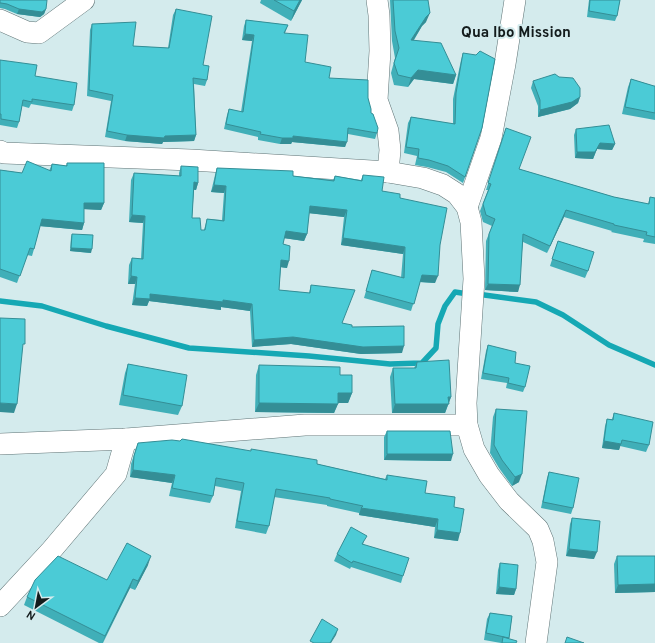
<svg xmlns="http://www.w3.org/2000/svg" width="655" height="643" font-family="Overpass,sans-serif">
<rect width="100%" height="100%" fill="#d4ebed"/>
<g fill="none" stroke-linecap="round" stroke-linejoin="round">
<g stroke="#15a8b4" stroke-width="5.5">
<polyline points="477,294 536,302 563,315 609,345 655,365"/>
<polyline points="0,301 42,306 106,326 189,348 309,356 390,364 422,363 436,348 438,324 445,306 455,292 468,294"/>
</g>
<g stroke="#5f7476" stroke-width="22">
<g id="minor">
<polyline points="377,0 379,15 380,51 377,100 388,131 390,150 388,172"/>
<polyline points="0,20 27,32 39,33 84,0"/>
<polyline points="0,151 4,153 191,160 388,172 423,178 443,185 457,194 467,207 471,222 474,279 466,403 467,425 474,449 489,475 509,501 538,529 543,541 547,562 536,643"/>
<polyline points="467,207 491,138 505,64 515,0"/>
<polyline points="0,444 126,439 305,425 467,425"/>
<polyline points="0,606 50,552 116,474 126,439"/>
</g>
</g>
<use href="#minor" stroke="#fff" stroke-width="21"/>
</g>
<g fill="#40afb8">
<polygon points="0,0 46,9 44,14 40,17 17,14 5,9 0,8"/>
<polygon points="261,0 302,0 291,21 260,3"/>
<polygon points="390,0 428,0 426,22 422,26 414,40 456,75 453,84 414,79 408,87 394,85 391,73 395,58 392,41"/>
<polygon points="589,0 620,0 617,16 615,21 587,17"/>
<polygon points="176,9 203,65 207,80 205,86 194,84 196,135 194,141 163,142 162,144 125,141 105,137 111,101 87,96 90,30 92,24 133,46 168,48 173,15"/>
<polygon points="246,20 288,25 285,33 305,62 329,78 368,98 371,113 377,133 375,139 348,134 345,147 292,142 291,144 280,144 258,140 258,137 224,129 227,115 229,109 241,112 252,41 242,40 244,26"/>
<polygon points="463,53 482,128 463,183 446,172 427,167 415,165 417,156 404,153 408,123 411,117 453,124 453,99 461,60"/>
<polygon points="0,60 35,76 74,105 72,111 31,104 29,108 22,106 19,122 17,128 0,125"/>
<polygon points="559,77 580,97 578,103 570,109 538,117 538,106 531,88 533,81"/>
<polygon points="631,79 654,86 655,86 655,120 622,114 628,87"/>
<polygon points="576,129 615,144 612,150 597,149 593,159 575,158 574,135"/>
<polygon points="504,135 519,169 614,197 648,204 650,197 655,198 655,244 643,242 644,239 611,232 612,231 564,217 547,253 523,242 518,292 485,290 486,241 492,226 483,222 480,211 488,190 486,190"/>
<polygon points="67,163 104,203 101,210 84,209 84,223 82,230 40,226 34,249 32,256 27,255 17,283 0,277 0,170 22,173 49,171 52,164 66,166"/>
<polygon points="181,166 198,183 196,190 194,190 192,218 201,230 204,230 207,219 222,220 224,193 211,192 215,175 217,168 333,180 335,176 361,180 363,175 382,191 400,198 440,245 435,283 420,282 411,311 364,298 372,270 401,278 403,254 341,245 344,217 309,213 307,234 304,241 284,238 283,244 287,268 281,267 279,290 309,293 311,285 342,323 352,327 402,353 361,354 291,344 252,347 250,311 221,307 221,310 149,301 147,306 132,305 135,284 128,284 129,265 132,258 141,259 143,223 129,222 131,180 134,173 179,176 179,173"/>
<polygon points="72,234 91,253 70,251 71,237"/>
<polygon points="558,241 588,271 585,278 550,266"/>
<polygon points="488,345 515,363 525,387 523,392 506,388 507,383 481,379 486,351"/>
<polygon points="417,362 451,397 445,413 392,413 390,377 393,368 414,368"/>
<polygon points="128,364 182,406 178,415 119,405 125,373"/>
<polygon points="259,365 340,375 352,393 348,403 338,403 334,413 255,412 256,375"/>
<polygon points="496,409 519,482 512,486 499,468 490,453 493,417"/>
<polygon points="614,413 649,445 646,452 620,446 619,450 602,448 605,426 607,419 612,419"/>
<polygon points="387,431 451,461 384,460 384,437"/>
<polygon points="138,443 317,464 385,479 387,475 454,507 458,541 434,538 435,527 359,515 359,513 327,506 327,505 274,497 269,526 266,534 235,528 241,491 215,486 213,496 210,503 169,496 172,483 130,477 131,464"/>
<polygon points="549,472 573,508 571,514 541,508 547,478"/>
<polygon points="572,518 594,559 566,556 570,524"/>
<polygon points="364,542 363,544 403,576 401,583 351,567 350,569 334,561 337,554"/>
<polygon points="617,556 655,556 655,592 615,593 614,564"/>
<polygon points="500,563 516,589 514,595 496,594 498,570"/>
<polygon points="148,565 135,590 130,588 103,643 99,643 24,605 27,597 107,580"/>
<polygon points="490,613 512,616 509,639 516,643 501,643 484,640 487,619"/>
</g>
<g fill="#348e96">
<polygon points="300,0 302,0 291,21 294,11"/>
<polygon points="19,9 46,9 44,14 40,17 17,14"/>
<polygon points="430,13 426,22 422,26 408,49 411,40 426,17"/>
<polygon points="245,34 254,35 252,41 242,40"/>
<polygon points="418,70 456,75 453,84 414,79 408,87 411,78"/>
<polygon points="580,97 578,103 570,109 538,117 540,110"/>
<polygon points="127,135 165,136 196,135 194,141 163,142 162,144 125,141"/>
<polygon points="293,136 347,142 345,147 292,142 291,144 280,144 282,138"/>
<polygon points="600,143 615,144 612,150 597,149 593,159 575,158 577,152"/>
<polygon points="194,182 198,183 196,190 192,189"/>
<polygon points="214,185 226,186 224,193 211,192"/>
<polygon points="84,203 104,203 101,210 82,209"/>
<polygon points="310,206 347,210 344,217 307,213"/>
<polygon points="566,210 564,217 547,253 550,246"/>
<polygon points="132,215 145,216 143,223 129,222"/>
<polygon points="42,219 84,223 82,230 39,226"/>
<polygon points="286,231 307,234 304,241 283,238"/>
<polygon points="343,238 405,247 403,254 341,245"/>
<polygon points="71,248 92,249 91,253 70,251"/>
<polygon points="281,260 289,261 287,268 279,267"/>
<polygon points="422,275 438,276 435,283 420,282"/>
<polygon points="131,276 137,277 135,284 128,284"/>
<polygon points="488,284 520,285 518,292 485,290"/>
<polygon points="150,294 223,300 252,304 250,311 221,307 221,310 149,301 147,306 132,305 135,298"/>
<polygon points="293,337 404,346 402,353 361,354 291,344 252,347 254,340"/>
<polygon points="338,393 352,393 348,403 335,403"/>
<polygon points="451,397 445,413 392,413 395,404"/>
<polygon points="0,403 17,404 14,413 0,412"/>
<polygon points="259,403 338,404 334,413 255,412"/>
<polygon points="604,441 621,444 619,450 602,448"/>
<polygon points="387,454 453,454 451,461 384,460"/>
<polygon points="133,470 175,475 172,483 130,477"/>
<polygon points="522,474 519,482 512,486 515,477"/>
<polygon points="361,508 438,519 435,527 359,515"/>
<polygon points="437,530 460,533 458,541 434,538"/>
<polygon points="569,549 597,552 594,559 566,556"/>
<polygon points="151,556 148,565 135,590 138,581"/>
<polygon points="133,579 130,588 102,643 105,636"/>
<polygon points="655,584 655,592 615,593 618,585"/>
<polygon points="499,587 516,589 514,595 496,594"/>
<polygon points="338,629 336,635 331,643 330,643"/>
</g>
<g fill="#4bcbd6" stroke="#348e96">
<polygon points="0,0 47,0 46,9 42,12 19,9 7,4 1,3 0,3"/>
<polygon points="274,0 300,0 294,11"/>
<polygon points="393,0 428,0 430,13 426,17 411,40 441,43 456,75 418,70 411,78 398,75 394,63 399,48 395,31"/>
<polygon points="590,0 620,0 617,16 589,11"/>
<polygon points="176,9 212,16 203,65 209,66 207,80 193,78 196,135 165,136 164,138 127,135 107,131 113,95 89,90 92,24 136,22 133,46 169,48"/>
<polygon points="246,20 288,25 284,33 308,35 305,62 331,67 329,78 368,80 368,98 371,109 371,113 373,114 378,128 377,133 348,128 347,142 293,136 293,138 282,138 260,134 261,132 226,124 229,109 243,112 254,35 245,34"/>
<polygon points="480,51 495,59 482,128 465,177 448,166 429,160 418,158 419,149 406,147 411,117 455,124 456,93 463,53 476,55"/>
<polygon points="0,60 37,65 35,76 77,83 74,105 32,99 32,102 23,100 19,122 1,119 1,114 0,114"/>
<polygon points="555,74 559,77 573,78 580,88 580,97 572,102 540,110 540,100 533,81"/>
<polygon points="631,79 654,86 655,86 655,113 625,107"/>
<polygon points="609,125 615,144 600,143 595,152 577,152 576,129"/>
<polygon points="506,128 531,137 519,169 614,197 649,204 650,197 655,198 655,237 646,235 647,232 614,225 614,224 566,210 550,246 523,234 520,285 488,284 489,234 495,219 486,215 483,204 491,184 488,183"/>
<polygon points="27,161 51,171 52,164 67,166 67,163 104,163 104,203 84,203 84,223 42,219 34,249 30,248 20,276 0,269 0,170 22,173"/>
<polygon points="181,166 198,167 198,183 194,182 192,218 200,218 201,230 205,230 207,219 224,221 226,186 214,185 217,168 293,171 293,176 334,181 335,176 362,181 363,175 384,177 382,191 400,194 400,198 447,208 440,245 438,276 422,275 414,304 366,291 372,270 404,278 405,247 343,238 347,210 310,206 307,234 286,231 283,244 290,246 289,261 281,260 279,290 310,293 311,285 355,290 342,323 352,325 352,327 404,326 404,346 363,347 293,337 254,340 252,304 223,300 223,302 150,294 150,299 135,298 137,277 131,276 132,258 143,259 145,216 132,215 134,173 181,176"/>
<polygon points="72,234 93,235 92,249 71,248"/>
<polygon points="558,241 594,252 588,271 552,259"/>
<polygon points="0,318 25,319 25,344 23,344 17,404 0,403"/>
<polygon points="488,345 516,352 515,363 530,366 525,387 508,383 509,378 483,373"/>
<polygon points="449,360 451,397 448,397 449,404 395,404 393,368 416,368 417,362"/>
<polygon points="128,364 187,375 182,406 123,395"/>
<polygon points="259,365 340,367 340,375 352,375 352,393 338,393 338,404 259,403"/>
<polygon points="496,409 527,411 522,474 515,477 502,460 494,445"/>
<polygon points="614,413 653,422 649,445 622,440 621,444 604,441 607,419 613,420"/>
<polygon points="387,431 450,431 453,454 387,454"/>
<polygon points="182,439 251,451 251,449 317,460 317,464 387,480 387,475 427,481 425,493 455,497 454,507 464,509 460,533 437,530 438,519 361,508 363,506 330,499 330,498 276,489 269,526 237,521 244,483 216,478 213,496 172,488 175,475 133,470 134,456 138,443 172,440 180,441"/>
<polygon points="549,472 579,478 573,508 543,502"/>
<polygon points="572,518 600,521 597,552 569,549"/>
<polygon points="351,527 367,536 362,544 409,558 403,576 353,561 352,563 337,554"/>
<polygon points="127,543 151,556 138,581 133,579 105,636 27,597 35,580 58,556 107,580"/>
<polygon points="617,556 655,556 655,584 618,585"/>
<polygon points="500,563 518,565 516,589 499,587"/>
<polygon points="490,613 512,616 509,638 486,633"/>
<polygon points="322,619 338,629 330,643 314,643 310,641"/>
<polygon points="503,637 517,641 516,643 502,643"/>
<polygon points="567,637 584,643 565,643"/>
</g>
<g text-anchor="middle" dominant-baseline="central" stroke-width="4" stroke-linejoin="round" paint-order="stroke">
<g font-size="15" font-weight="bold" fill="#131b1c" stroke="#d4ebed">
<text x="516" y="33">Qua Ibo Mission</text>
</g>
</g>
<g transform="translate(36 607) rotate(212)" stroke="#d4ebed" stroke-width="3" paint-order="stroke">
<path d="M0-3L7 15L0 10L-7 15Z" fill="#131b1c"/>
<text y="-6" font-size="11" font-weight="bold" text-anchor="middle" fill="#131b1c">N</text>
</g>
</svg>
